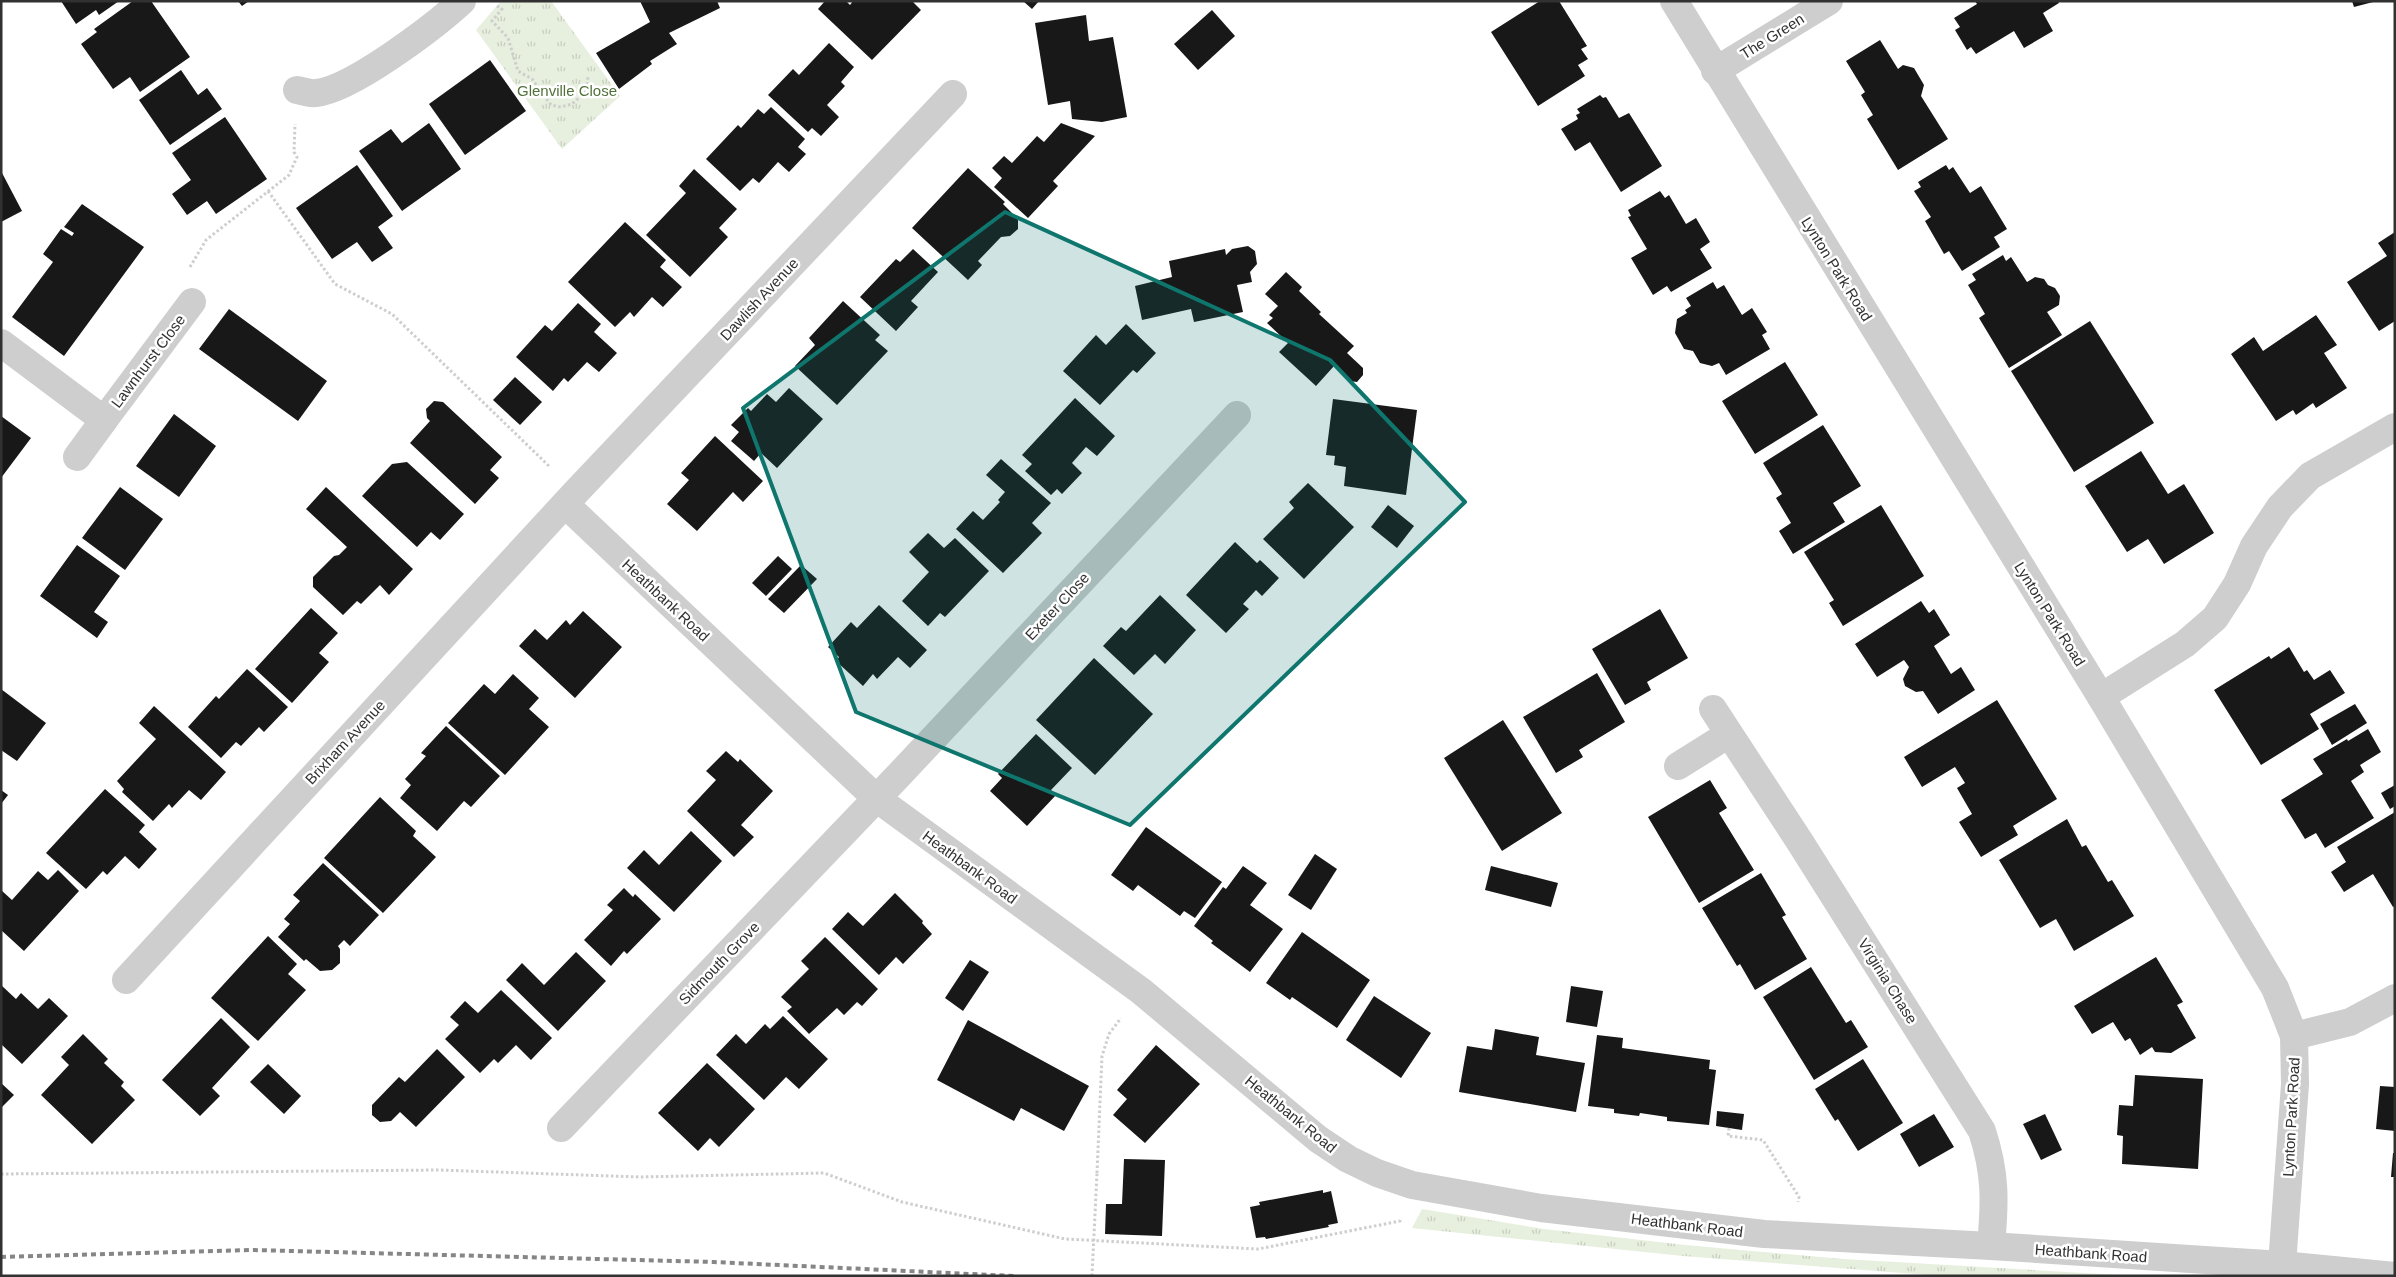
<svg xmlns="http://www.w3.org/2000/svg" width="2396" height="1277" font-family="Arial,sans-serif">
<defs>
<pattern id="grass-tufts" width="24" height="20" patternUnits="userSpaceOnUse" patternTransform="scale(1.25)"><rect width="24" height="20" fill="#e7efde"/><path d="M3 7l-1-3M5 7V3M7 7l1-3M15 17l-1-3M17 17v-4M19 17l1-3" fill="none" stroke="#c7cdbf"/></pattern>
</defs>
<rect width="100%" height="100%" fill="#fff"/>
<g fill="url(#grass-tufts)">
<polygon points="501,1 551,1 620,96 562,149 476,30"/>
<polygon points="1422,1209 1544,1229 1685,1245 1843,1259 2135,1276 1941,1276 1683,1256 1412,1228"/>
</g>
<g fill="#181818">
<polygon points="61,1 119,1 99,15 96,10 76,24"/>
<polygon points="133,1 151,1 190,57 140,92 130,77 113,89 81,44 97,32 94,29"/>
<polygon points="238,1 249,1 242,6"/>
<polygon points="640,1 717,1 720,8 669,33 677,44 650,61 652,64 619,89 596,53 650,22"/>
<polygon points="825,1 846,1 850,5 853,1 912,1 921,10 872,60 818,9"/>
<polygon points="1023,1 1039,1 1032,9"/>
<polygon points="1540,1 1559,1 1587,46 1581,49 1588,59 1578,65 1585,76 1538,106 1491,32"/>
<polygon points="1975,1 2058,1 2059,3 2043,13 2053,31 2024,48 2014,31 1976,54 1971,47 1967,50 1955,30 1960,27 1954,18 1977,4"/>
<polygon points="2352,1 2373,1 2373,2 2354,7"/>
<polygon points="1212,10 1235,36 1198,70 1174,44"/>
<polygon points="1086,15 1089,41 1113,37 1127,117 1102,122 1072,119 1070,101 1048,105 1035,23"/>
<polygon points="1880,40 1898,69 1903,65 1914,68 1924,85 1921,96 1948,139 1898,170 1867,119 1873,115 1861,95 1865,92 1846,61"/>
<polygon points="829,43 854,67 841,82 845,86 827,105 839,117 821,136 812,128 808,132 768,95 793,69 799,75"/>
<polygon points="490,60 526,111 465,155 429,104"/>
<polygon points="181,70 198,95 207,88 222,109 170,145 139,100"/>
<polygon points="1600,95 1603,98 1606,97 1619,118 1629,113 1662,166 1621,192 1590,142 1575,151 1561,129 1578,119 1576,115 1580,113 1577,109"/>
<polygon points="771,107 805,139 798,147 806,154 789,172 778,162 759,183 753,178 740,191 706,159 738,125 741,128 758,109 764,114"/>
<polygon points="225,117 267,179 216,214 207,201 187,215 172,194 191,180 172,153"/>
<polygon points="429,123 461,169 402,211 359,151 391,129 402,143"/>
<polygon points="1061,123 1095,136 1053,181 1058,186 1028,218 994,187 1002,178 992,168 1004,156 1012,163 1037,136 1044,142"/>
<polygon points="357,165 393,216 378,227 393,248 372,262 357,242 332,259 296,208"/>
<polygon points="1946,165 1949,170 1953,167 1970,193 1981,186 2007,229 1994,237 2000,247 1962,271 1949,251 1944,254 1925,221 1931,217 1914,191 1921,187 1918,182"/>
<polygon points="968,168 1005,202 1003,204 1018,219 1018,229 1010,236 1001,237 978,261 982,265 968,280 912,228"/>
<polygon points="694,169 737,209 719,228 728,237 690,277 646,235 686,193 679,186"/>
<polygon points="1,171 22,211 1,222"/>
<polygon points="1660,191 1665,198 1669,195 1686,224 1696,218 1710,242 1700,249 1712,268 1671,292 1667,286 1653,295 1631,258 1647,249 1628,217 1631,216 1628,210"/>
<polygon points="82,204 144,247 64,356 12,317 53,262 43,254 61,229 72,236 74,233 64,227"/>
<polygon points="625,222 666,260 660,267 682,287 663,307 652,297 634,317 630,312 615,327 568,282"/>
<polygon points="2395,232 2395,321 2379,331 2347,282 2387,256 2378,243"/>
<polygon points="1248,246 1255,251 1257,264 1250,272 1252,282 1237,285 1243,312 1194,322 1191,309 1142,320 1135,286 1172,277 1169,261 1225,249 1226,255 1232,249"/>
<polygon points="913,249 938,272 911,301 918,307 896,331 860,297 896,259 900,262"/>
<polygon points="2003,255 2006,261 2011,257 2027,282 2035,277 2044,279 2048,285 2055,288 2060,296 2059,305 2047,312 2062,335 2009,368 1979,318 1985,314 1968,285 1976,280 1972,274"/>
<polygon points="1286,272 1302,287 1299,291 1321,312 1319,314 1354,346 1347,353 1363,368 1363,375 1357,382 1349,381 1334,366 1316,386 1279,352 1288,343 1267,323 1273,318 1269,315 1278,306 1265,294"/>
<polygon points="1713,282 1717,289 1724,285 1742,315 1752,308 1767,332 1762,335 1770,349 1726,375 1719,363 1712,366 1700,363 1693,351 1684,349 1675,333 1677,319 1687,313 1685,310 1691,306 1686,298"/>
<polygon points="843,301 880,335 875,340 888,351 837,405 795,366 815,345 809,338"/>
<polygon points="578,303 601,324 594,332 617,353 599,372 587,362 568,382 564,378 553,391 516,357 545,325 552,331"/>
<polygon points="229,309 327,381 298,421 199,349"/>
<polygon points="2316,315 2337,345 2324,353 2347,388 2316,408 2313,403 2296,415 2293,410 2276,421 2231,354 2254,337 2263,351"/>
<polygon points="2090,321 2154,423 2074,472 2011,371"/>
<polygon points="1126,324 1156,353 1137,373 1133,370 1100,405 1063,371 1096,335 1106,345"/>
<polygon points="1785,362 1818,415 1755,454 1722,401"/>
<polygon points="515,377 542,402 520,425 493,400"/>
<polygon points="789,388 823,419 777,468 761,453 754,461 731,441 739,432 731,425 748,408 751,411 767,394 776,402"/>
<polygon points="1075,398 1115,436 1097,456 1086,447 1072,463 1082,473 1062,494 1057,489 1051,495 1025,471 1032,464 1022,455"/>
<polygon points="1333,399 1417,410 1406,495 1344,486 1346,467 1334,465 1335,456 1326,455"/>
<polygon points="434,401 443,402 502,457 490,470 499,478 475,504 410,443 430,421 427,418 426,409"/>
<polygon points="174,414 216,446 179,497 136,466"/>
<polygon points="1,416 31,438 1,478"/>
<polygon points="1823,425 1861,486 1833,503 1845,522 1793,554 1779,531 1791,523 1776,498 1782,494 1763,463"/>
<polygon points="715,436 763,481 743,502 733,492 697,531 667,504 689,480 681,473"/>
<polygon points="2141,451 2168,494 2184,484 2214,533 2164,564 2148,539 2127,552 2085,486"/>
<polygon points="1001,459 1051,503 1032,523 1042,533 1003,573 956,529 973,511 983,520 1000,502 998,500 1005,492 986,475"/>
<polygon points="407,462 464,514 440,540 431,532 417,547 362,496 392,464"/>
<polygon points="1308,483 1354,527 1304,579 1263,539 1294,508 1289,502"/>
<polygon points="120,487 163,519 125,570 82,538"/>
<polygon points="326,487 413,569 389,595 380,585 361,604 357,601 343,615 313,587 313,577 334,556 339,555 347,547 306,509"/>
<polygon points="1388,505 1414,526 1397,548 1371,527"/>
<polygon points="1881,505 1924,576 1843,626 1829,603 1834,600 1804,552"/>
<polygon points="928,533 944,548 955,538 989,571 945,617 940,613 928,626 902,601 929,572 909,552"/>
<polygon points="1235,542 1257,563 1260,560 1279,578 1262,596 1256,590 1243,604 1249,609 1226,633 1186,595"/>
<polygon points="77,545 120,576 94,612 108,622 97,638 40,596"/>
<polygon points="778,556 792,569 766,596 752,583"/>
<polygon points="801,565 817,579 784,613 768,599"/>
<polygon points="1160,595 1196,630 1165,664 1155,654 1134,675 1103,646 1121,627 1126,631"/>
<polygon points="1921,601 1929,613 1934,609 1950,635 1934,646 1951,674 1961,667 1975,690 1938,714 1923,691 1916,692 1905,686 1903,679 1909,667 1904,660 1877,677 1855,644"/>
<polygon points="879,605 927,650 910,668 898,657 877,679 873,674 863,686 836,661 839,657 828,647 851,622 857,628"/>
<polygon points="311,608 338,633 319,653 329,662 292,703 255,669"/>
<polygon points="1660,609 1688,658 1647,682 1651,690 1625,705 1592,649"/>
<polygon points="583,611 622,647 575,698 519,646 535,629 547,640 566,620 570,625"/>
<polygon points="2289,647 2304,672 2307,670 2314,680 2330,670 2345,693 2310,714 2319,729 2261,765 2214,690 2269,656 2271,659"/>
<polygon points="1094,658 1153,714 1095,775 1036,720"/>
<polygon points="247,669 288,707 264,732 259,727 241,746 236,742 221,758 188,727 216,696 219,699"/>
<polygon points="1597,673 1625,722 1579,750 1583,757 1556,773 1523,717"/>
<polygon points="513,674 539,698 529,709 549,727 505,775 448,723 484,684 495,694"/>
<polygon points="1,689 46,723 17,761 1,750"/>
<polygon points="1997,700 2057,799 2013,826 2018,835 1981,857 1959,822 1972,814 1957,788 1965,783 1955,767 1922,787 1904,757"/>
<polygon points="2355,704 2367,723 2332,745 2320,724"/>
<polygon points="154,706 226,772 201,800 189,790 172,808 169,804 153,821 122,792 124,789 117,781 156,739 139,723"/>
<polygon points="1503,720 1562,813 1502,851 1444,758"/>
<polygon points="446,726 500,776 471,807 464,801 437,831 400,798 411,785 405,779 426,756 421,753"/>
<polygon points="2368,729 2381,752 2360,765 2364,772 2351,781 2374,818 2325,848 2316,833 2305,839 2281,800 2323,774 2313,759 2347,739 2348,741"/>
<polygon points="1036,734 1072,768 1051,790 1056,795 1027,826 990,791 1002,778 998,774"/>
<polygon points="726,751 738,762 740,759 773,791 741,825 754,837 734,857 687,811 716,780 706,771"/>
<polygon points="1710,780 1727,808 1719,813 1754,870 1699,903 1648,817"/>
<polygon points="2395,785 2395,806 2390,809 2381,793"/>
<polygon points="105,789 145,825 139,832 157,849 139,869 125,856 107,875 103,871 86,889 46,853"/>
<polygon points="1,790 8,795 1,804"/>
<polygon points="380,797 416,831 413,836 436,857 383,913 324,858"/>
<polygon points="2395,812 2395,906 2393,907 2373,874 2344,892 2331,872 2346,862 2337,847"/>
<polygon points="2067,819 2082,847 2086,845 2108,882 2112,880 2134,916 2074,951 2056,919 2040,928 1999,860"/>
<polygon points="1146,827 1222,882 1195,918 1184,911 1180,916 1138,885 1133,891 1111,875"/>
<polygon points="691,831 722,861 674,912 627,868 644,850 659,865"/>
<polygon points="1315,854 1337,869 1311,910 1288,895"/>
<polygon points="323,863 379,915 350,946 344,940 338,946 340,949 340,963 332,970 320,971 306,959 304,961 278,937 290,924 284,919 300,901 293,895"/>
<polygon points="1243,866 1267,883 1250,905 1283,929 1250,972 1211,943 1213,941 1194,926 1223,887 1226,889"/>
<polygon points="1491,866 1558,883 1551,907 1485,890"/>
<polygon points="58,870 79,891 24,951 1,930 1,890 12,900 38,871 48,880"/>
<polygon points="1761,873 1786,915 1782,917 1807,959 1755,990 1740,964 1737,966 1702,908"/>
<polygon points="624,888 633,897 635,894 661,919 627,954 624,951 611,966 584,940 613,910 607,905"/>
<polygon points="895,893 923,921 922,923 932,934 903,964 896,957 879,975 832,929 848,912 863,926"/>
<polygon points="1302,932 1370,980 1337,1028 1292,997 1290,1000 1266,983"/>
<polygon points="268,936 297,964 288,974 306,990 258,1041 211,998"/>
<polygon points="825,937 878,989 862,1006 857,1002 844,1015 837,1008 809,1034 787,1011 792,1007 781,997 809,969 801,961"/>
<polygon points="576,952 606,981 558,1031 506,980 522,963 544,985"/>
<polygon points="2156,957 2183,1002 2177,1005 2196,1038 2171,1053 2155,1052 2152,1047 2140,1055 2130,1038 2125,1041 2113,1022 2092,1034 2074,1006"/>
<polygon points="970,960 989,972 963,1011 945,998"/>
<polygon points="1811,967 1846,1023 1851,1020 1868,1047 1814,1080 1763,997"/>
<polygon points="1,985 16,999 21,993 38,1009 49,998 68,1016 22,1064 1,1044"/>
<polygon points="1571,986 1603,991 1597,1027 1566,1022"/>
<polygon points="501,990 552,1038 531,1060 516,1045 498,1063 494,1059 480,1073 445,1039 459,1025 450,1017 465,1001 478,1013"/>
<polygon points="1374,996 1431,1033 1401,1078 1346,1040"/>
<polygon points="783,1016 828,1059 799,1089 786,1077 764,1100 716,1055 736,1034 746,1044 765,1024 770,1029"/>
<polygon points="221,1018 250,1047 212,1088 220,1096 200,1116 162,1080"/>
<polygon points="968,1020 1089,1086 1064,1131 1021,1108 1014,1121 937,1080"/>
<polygon points="1495,1029 1539,1037 1536,1055 1585,1063 1576,1112 1459,1092 1467,1046 1492,1050"/>
<polygon points="83,1034 108,1059 104,1063 124,1082 121,1086 135,1100 92,1144 41,1095 69,1065 61,1057"/>
<polygon points="1597,1035 1623,1038 1622,1048 1710,1060 1709,1069 1716,1070 1709,1125 1667,1121 1667,1117 1640,1113 1639,1116 1614,1113 1614,1109 1588,1106"/>
<polygon points="1156,1045 1200,1084 1145,1143 1113,1115 1127,1099 1117,1090"/>
<polygon points="437,1049 465,1077 416,1127 400,1112 391,1121 380,1122 372,1115 372,1105 399,1077 405,1082"/>
<polygon points="1863,1059 1903,1123 1858,1151 1838,1119 1835,1121 1815,1089"/>
<polygon points="707,1063 755,1109 719,1147 710,1138 698,1151 658,1113"/>
<polygon points="268,1064 301,1096 284,1114 250,1082"/>
<polygon points="2135,1075 2203,1079 2198,1169 2122,1164 2123,1136 2117,1135 2119,1105 2133,1106"/>
<polygon points="1,1083 14,1095 1,1108"/>
<polygon points="2380,1086 2395,1087 2395,1131 2376,1129"/>
<polygon points="1717,1111 1744,1114 1742,1130 1716,1126"/>
<polygon points="1934,1114 1954,1147 1919,1167 1900,1134"/>
<polygon points="2045,1114 2062,1150 2041,1160 2023,1124"/>
<polygon points="2393,1153 2395,1153 2395,1177 2391,1177"/>
<polygon points="1124,1159 1165,1160 1162,1236 1105,1234 1106,1204 1122,1204"/>
<polygon points="1323,1190 1323,1193 1331,1191 1338,1223 1328,1225 1329,1227 1266,1239 1265,1237 1256,1238 1250,1207 1260,1205 1259,1202"/>
</g>
<g fill="none" stroke-linecap="round" stroke-linejoin="round">
<g stroke="#cecece" stroke-width="3" stroke-dasharray="2.5 2.5" stroke-linecap="butt">
<polyline points="497,6 502,9 492,21 508,38 518,71 532,79 551,105 561,107 572,104 586,92 588,77"/>
<polyline points="268,191 335,284 392,314 550,467"/>
<polyline points="190,267 206,240 289,175 297,157 294,152 295,124"/>
<polyline points="1729,1128 1728,1136 1763,1140 1799,1197 1798,1202"/>
<polyline points="1097,1173 1102,1056 1109,1034 1121,1018"/>
<polyline points="1,1174 438,1170 640,1177 824,1173 902,1202 1065,1239 1258,1249 1400,1221 1401,1218"/>
</g>
<g stroke="#cecece" stroke-width="28">
<polyline points="1674,1 2101,697 2275,988 2294,1036 2295,1084 2282,1265"/>
<polyline points="1715,71 1829,1"/>
<path d="M 297,90 C 303,91 310,94 316,93 C 351,90 435,26 462,1"/>
<polyline points="1,343 104,420 192,302"/>
<polyline points="77,457 104,420"/>
<polyline points="565,504 876,798 1141,991 1318,1139 1348,1159 1377,1173 1412,1185 1541,1208 1764,1234 1991,1246 2282,1265 2395,1276"/>
<polyline points="2101,697 2185,644 2215,618 2237,584 2254,546 2280,507 2310,476 2395,427"/>
<path d="M 1713,709 L 1800,842 L 1982,1131 C 1996,1174 1995,1202 1991,1246"/>
<polyline points="1678,766 1729,734"/>
<polyline points="126,980 576,492 953,94"/>
<polyline points="2294,1036 2350,1022 2395,998"/>
<polyline points="561,1128 898,776 1237,415"/>
</g>
<polyline stroke="#868686" stroke-width="4" stroke-dasharray="5 4" stroke-linecap="butt" points="1,1257 253,1250 714,1262 1014,1276"/>
<polyline stroke="#cecece" stroke-width="3" stroke-dasharray="2.5 2.5" stroke-linecap="butt" points="1092,1276 1097,1173"/>
</g>
<path fill="#0f766e" fill-opacity="0.2" stroke="#0f766e" stroke-width="4" stroke-linejoin="round" d="M 1005,212 L 1330,360 L 1465,502 L 1130,825 L 856,712 L 743,408 Z"/>
<g text-anchor="middle" dominant-baseline="central" stroke-width="5" stroke-linejoin="round" paint-order="stroke">
<g font-size="15" fill="#313131" stroke="#fff">
<text transform="translate(1772 36) rotate(-32)">The Green</text>
<text transform="translate(1837 269) rotate(58)">Lynton Park Road</text>
<text transform="translate(759 299) rotate(-47)">Dawlish Avenue</text>
<text transform="translate(148 361) rotate(-53)">Lawnhurst Close</text>
<text transform="translate(666 600) rotate(43)">Heathbank Road</text>
<text transform="translate(1057 606) rotate(-47)">Exeter Close</text>
<text transform="translate(2050 614) rotate(58)">Lynton Park Road</text>
<text transform="translate(345 742) rotate(-47)">Brixham Avenue</text>
<text transform="translate(970 867) rotate(36)">Heathbank Road</text>
<text transform="translate(719 963) rotate(-46)">Sidmouth Grove</text>
<text transform="translate(1888 981) rotate(58)">Virginia Chase</text>
<text transform="translate(1291 1114) rotate(39)">Heathbank Road</text>
<text transform="translate(2291 1117) rotate(-87)">Lynton Park Road</text>
<text transform="translate(1687 1225) rotate(7)">Heathbank Road</text>
<text transform="translate(2091 1253) rotate(4)">Heathbank Road</text>
</g>
<g font-size="15" fill="#52713a" stroke="#fff">
<text x="567" y="90">Glenville Close</text>
</g>
</g>
<rect width="2396" height="1277" fill="none" stroke="#313131" stroke-width="5"/>
</svg>
